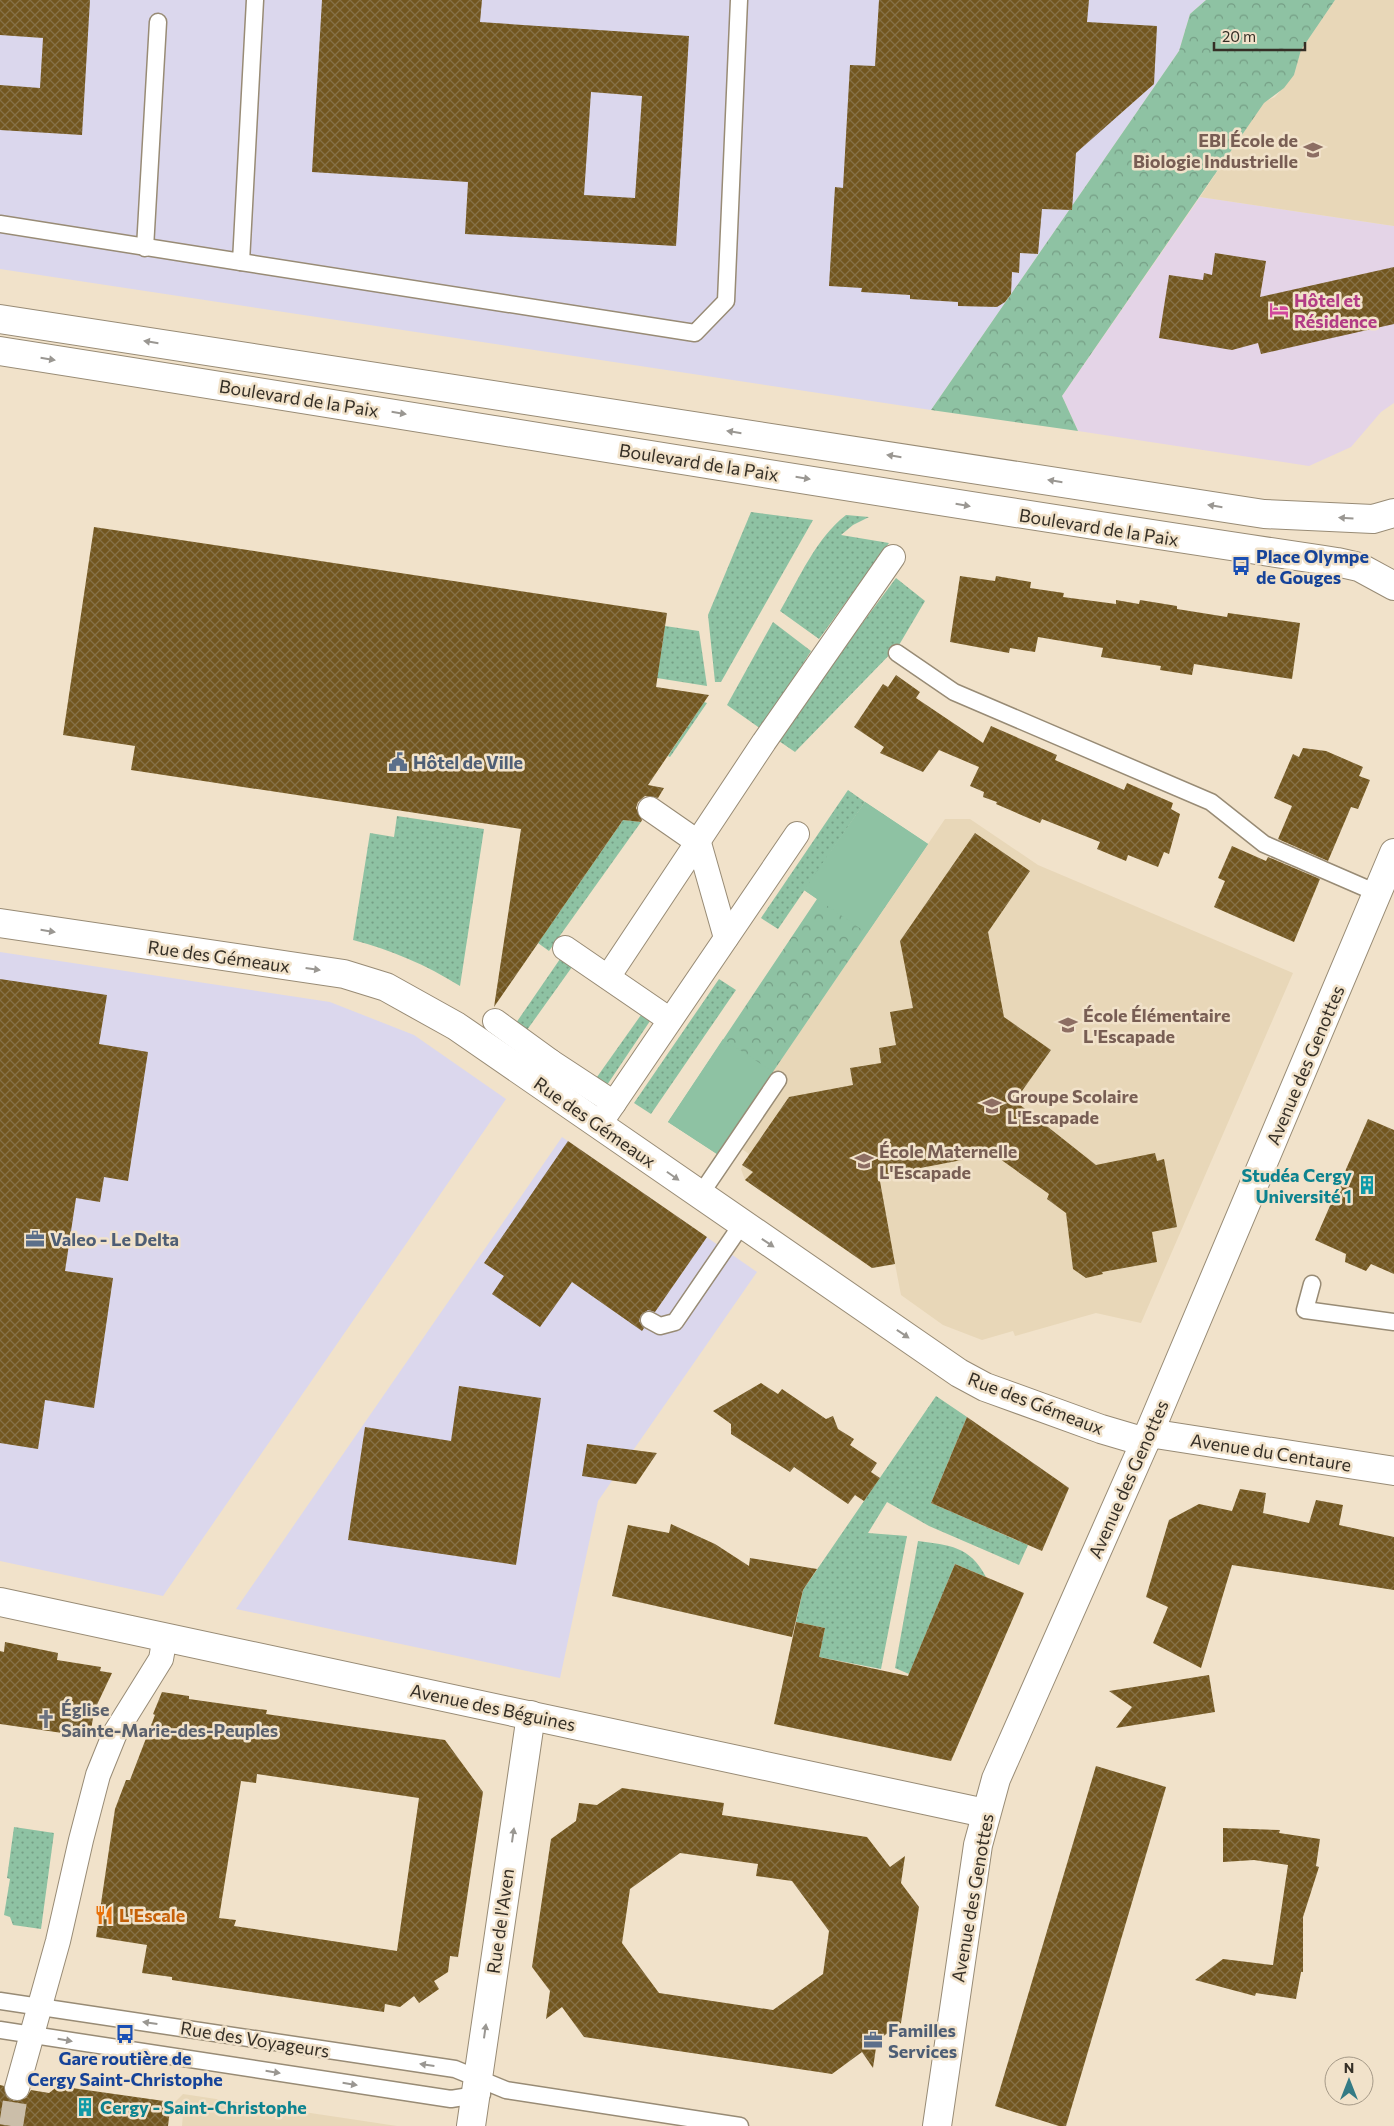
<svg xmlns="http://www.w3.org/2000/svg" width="1394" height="2126" font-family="Commissioner,sans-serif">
<defs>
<pattern id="grass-dots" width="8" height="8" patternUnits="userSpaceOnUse" patternTransform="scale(1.25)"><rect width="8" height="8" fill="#8ec2a3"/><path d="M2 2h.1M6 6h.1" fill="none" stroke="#759e85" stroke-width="1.8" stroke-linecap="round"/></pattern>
<pattern id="park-crowns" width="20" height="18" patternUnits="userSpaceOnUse" patternTransform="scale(1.25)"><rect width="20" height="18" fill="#8ec2a3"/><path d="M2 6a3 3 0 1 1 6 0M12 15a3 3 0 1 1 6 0" fill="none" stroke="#759e85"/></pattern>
<pattern id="building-cross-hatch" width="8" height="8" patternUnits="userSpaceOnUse" patternTransform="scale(1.25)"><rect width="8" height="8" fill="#72561f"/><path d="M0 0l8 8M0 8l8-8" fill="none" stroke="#867147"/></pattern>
</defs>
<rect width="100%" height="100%" fill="#f1e2ca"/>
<polygon fill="#e4d4e7" points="1200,197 1394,226 1394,403 1381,412 1351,447 1309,466 1078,431 1062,396"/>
<g fill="#dbd7ed">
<polygon points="0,0 1206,0 1190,14 1179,51 931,410 0,269"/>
<polygon points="0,952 330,1002 414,1035 506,1099 163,1596 0,1561"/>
<polygon points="562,1137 757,1272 598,1501 560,1678 236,1609"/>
</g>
<g fill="#e8d7b8">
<polygon points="1335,0 1394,0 1394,226 1200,197 1264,102 1275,97 1294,75 1301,50"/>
<polygon points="945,819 970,819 1038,865 1293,973 1141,1323 1096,1313 1015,1336 1013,1331 982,1340 943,1325 901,1295 895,1264 872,1268 745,1180 741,1169 749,1154 727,1139"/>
<polygon points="183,2094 397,2126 182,2126 183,2114 170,2112 171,2103 174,2103"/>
</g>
<g fill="url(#grass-dots)">
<polygon points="751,512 813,520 721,682 715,682 708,615"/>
<path d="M 846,515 L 869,517 L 853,525 L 841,535 L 889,543 L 819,639 L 780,611 C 799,579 816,538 846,515 Z"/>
<polygon points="896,578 925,601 899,645 795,752 776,739"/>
<polygon points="773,622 811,651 761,729 727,705"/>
<polygon points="665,626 699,631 707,686 657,678"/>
<polygon points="704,702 707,703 670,757 668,756"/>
<polygon points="848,790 865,802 778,929 761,918"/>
<path d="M 397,816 L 484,829 L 460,986 C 426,965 392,950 353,940 L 370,833 L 394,837 Z"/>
<polygon points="623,820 641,822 549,951 538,943"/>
<polygon points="560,959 572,967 527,1030 516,1023"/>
<polygon points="719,979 736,990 651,1114 634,1103"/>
<polygon points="641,1015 650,1021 607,1085 597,1077"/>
<polygon points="936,1396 967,1417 931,1503 1028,1545 1019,1565 929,1526 887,1502 868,1533 907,1536 881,1669 819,1657 825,1628 796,1622 803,1590"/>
<path d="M 918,1541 C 949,1545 970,1546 986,1577 L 955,1564 L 909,1674 L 895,1668 Z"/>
<polygon points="14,1827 54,1833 41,1929 13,1925 10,1917 4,1915 10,1879 7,1878"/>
</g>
<g fill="url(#park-crowns)">
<polygon points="1206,0 1335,0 1301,50 1294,75 1284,88 1264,103 1062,396 1078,431 931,410 1179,51 1190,14"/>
<polygon points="865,802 928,844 717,1154 668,1122 817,899 804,890"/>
</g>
<g fill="#8ec2a3">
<polygon points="865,802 928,844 867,933 804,890"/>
<polygon points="723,1039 773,1072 717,1154 668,1122"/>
</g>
<g fill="url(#building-cross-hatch)" fill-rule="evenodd">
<polygon points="0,0 90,0 82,135 0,130 0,85 40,88 43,38 0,35"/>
<path d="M 322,0 L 482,0 L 480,22 L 689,36 L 676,246 L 465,234 L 468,182 L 312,172 ZM 591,92 L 642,96 L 635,198 L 584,195 Z"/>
<polygon points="879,0 1089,0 1087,22 1157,26 1154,84 1076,153 1072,210 1042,209 1038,254 1020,253 1019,273 1012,272 1011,294 1005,302 997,307 958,306 958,302 910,299 910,295 861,292 862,288 829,286 835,187 843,188 850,65 875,66"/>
<polygon points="1215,253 1266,261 1260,297 1394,267 1394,324 1261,354 1258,343 1232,350 1159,338 1169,275 1203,280 1204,273 1212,275"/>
<polygon points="94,527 667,613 656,687 709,695 648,785 664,788 658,798 645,796 638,802 636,808 642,820 641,822 623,820 494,1007 521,829 131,770 135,746 63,735"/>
<polygon points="960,576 995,581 996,576 1031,582 1030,588 1064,593 1063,597 1116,604 1116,600 1139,604 1140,600 1177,606 1177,609 1227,617 1228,613 1300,623 1292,679 1194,664 1192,675 1160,670 1161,666 1101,657 1103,648 1038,637 1035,652 1010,648 1009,653 950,642"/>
<polygon points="896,675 920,692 916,698 983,743 991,726 1057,755 1055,760 1124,790 1127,783 1173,803 1171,809 1180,814 1169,854 1164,852 1158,867 1128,855 1126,861 1097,849 1100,842 1042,819 1040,823 996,804 997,802 983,797 984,792 970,786 979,767 939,750 923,772 880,753 884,747 854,727 883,684 888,687"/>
<polygon points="1303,748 1326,751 1363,767 1359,776 1370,780 1358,809 1351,807 1328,861 1278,839 1292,806 1274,798 1293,754 1299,757"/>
<polygon points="975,833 1030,871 988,932 1004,1017 1051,1050 1015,1101 1096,1165 1155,1153 1157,1161 1164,1159 1177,1227 1152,1232 1157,1262 1102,1272 1103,1274 1086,1278 1073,1269 1066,1213 1047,1199 1049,1194 993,1154 879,1176 895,1264 872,1268 745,1180 753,1172 742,1165 789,1097 853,1085 850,1068 881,1063 879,1048 896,1045 890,1012 913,1008 900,941"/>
<polygon points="1232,846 1266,861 1268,857 1320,879 1294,942 1214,907 1225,881 1218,878"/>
<polygon points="0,979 107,995 99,1044 148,1052 128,1181 104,1177 100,1202 76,1198 65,1271 113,1278 94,1408 45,1400 38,1449 0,1443"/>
<polygon points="1368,1119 1394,1130 1394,1274 1371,1264 1366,1271 1345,1262 1346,1254 1315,1240"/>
<polygon points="568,1141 707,1237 655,1312 648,1310 641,1315 639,1321 644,1328 642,1331 572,1282 540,1327 492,1294 504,1276 484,1263"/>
<polygon points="761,1383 778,1394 782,1389 826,1419 833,1416 838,1429 854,1439 850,1445 877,1463 871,1472 880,1478 864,1501 855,1495 848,1504 794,1467 790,1472 731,1434 731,1424 713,1411"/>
<polygon points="459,1386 541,1398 516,1565 348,1540 365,1427 451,1441"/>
<polygon points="967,1417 1069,1488 1042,1551 931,1503"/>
<polygon points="587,1444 657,1453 636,1484 582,1476"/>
<polygon points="1240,1489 1266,1493 1263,1513 1309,1523 1316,1500 1343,1505 1339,1525 1394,1537 1394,1590 1232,1565 1201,1668 1153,1643 1168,1607 1146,1597 1169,1520 1199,1504 1232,1511"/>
<polygon points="671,1524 715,1544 749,1566 750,1558 817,1569 803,1590 792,1637 612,1596 628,1525 669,1533"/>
<polygon points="955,1564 1024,1593 951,1761 774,1724 796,1622 825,1628 819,1657 908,1676"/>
<polygon points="5,1642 58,1653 57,1660 101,1667 100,1671 112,1673 94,1711 90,1737 0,1724 0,1651 4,1652"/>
<polygon points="1209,1675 1215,1712 1116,1728 1132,1707 1109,1691"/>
<path d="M 162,1692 L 189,1696 L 189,1699 L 267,1710 L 266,1714 L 445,1740 L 483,1792 L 458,1957 L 450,1956 L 448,1972 L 434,1981 L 439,1989 L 419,2003 L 414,1996 L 400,2007 L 385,2004 L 384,2012 L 172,1980 L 172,1977 L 142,1973 L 147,1945 L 96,1937 L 115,1809 L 126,1780 L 130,1780 L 155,1715 L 153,1714 ZM 257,1774 L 419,1798 L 397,1951 L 234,1926 L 236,1920 L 219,1918 L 241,1781 L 256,1783 Z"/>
<polygon points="1096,1766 1166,1787 1066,2126 1059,2126 995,2106"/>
<path d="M 622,1788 L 724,1803 L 722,1815 L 867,1837 L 890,1867 L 905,1856 L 901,1883 L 919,1907 L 901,2023 L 877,2041 L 873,2068 L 862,2052 L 832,2074 L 584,2037 L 562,2007 L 546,2019 L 550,1991 L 532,1967 L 551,1839 L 576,1821 L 579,1803 L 597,1805 ZM 680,1853 L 758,1864 L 756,1876 L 792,1881 L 829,1931 L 823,1974 L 773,2010 L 659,1993 L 622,1943 L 630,1889 Z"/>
<polygon points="1223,1828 1280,1830 1279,1833 1320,1839 1316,1866 1319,1867 1303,1917 1303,1972 1301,1972 1296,1999 1256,1993 1255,1996 1195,1980 1223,1959 1273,1965 1288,1865 1254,1860 1223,1862"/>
<polygon points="0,2085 4,2086 7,2097 14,2101 26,2098 31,2090 49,2093 58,2086 171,2102 168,2126 0,2126"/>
</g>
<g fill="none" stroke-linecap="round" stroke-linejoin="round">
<polyline stroke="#cbbea9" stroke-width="24" stroke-dasharray="24 12" stroke-linecap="butt" points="11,2126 17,2088"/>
<g stroke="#988b75" stroke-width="19">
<g id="service">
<polyline points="0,224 241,262 255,0"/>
<polyline points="145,248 158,22"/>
<polyline points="241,262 695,333 726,301 739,0"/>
<polyline points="897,653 954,692 1211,802 1264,844 1377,893"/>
<polyline points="700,1195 778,1080"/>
<polyline points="1312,1284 1305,1310 1394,1322"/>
<polyline points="649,1320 660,1326 675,1322 742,1224"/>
<polyline points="0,2001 455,2069 506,2090 740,2126"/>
<polyline points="0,2030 451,2099 482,2094"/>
</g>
</g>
<g stroke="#988b75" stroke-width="26">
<g id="pedestrian">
<polyline points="650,809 699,843 726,938"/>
<polyline points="565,948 670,1020"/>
<polyline points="608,977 764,742 893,557"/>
<polyline points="495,1021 550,1061 535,1081"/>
<polyline points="550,1061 614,1103"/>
<polyline points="599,1125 797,834"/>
<polyline points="17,2088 58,1941 81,1840 98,1775 115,1733 161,1659 165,1637"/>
</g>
</g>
<g stroke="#988b75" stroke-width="30">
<g id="minor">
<polyline points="0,923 344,974 386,987 456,1026 959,1373 985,1387 1101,1429 1145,1442"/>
<polyline points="1149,1433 1394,1471"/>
<polyline points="471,2126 531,1715"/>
</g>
</g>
<g stroke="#988b75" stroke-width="30">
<g id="tertiary">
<polyline points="0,1602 985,1813"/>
<polyline points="937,2126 978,1845 996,1779 1149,1433 1394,853"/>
</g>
</g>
<g stroke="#988b75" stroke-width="30">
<g id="secondary">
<polyline points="0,319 1264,514 1373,519 1394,513"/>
<path d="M 0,351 C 446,421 891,496 1337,562 L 1359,567 L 1394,586"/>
</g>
</g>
<use href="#service" stroke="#fff" stroke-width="16"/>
<use href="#pedestrian" stroke="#fff" stroke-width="24"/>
<use href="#minor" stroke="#fff" stroke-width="28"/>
<use href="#tertiary" stroke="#fff" stroke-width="28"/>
<use href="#secondary" stroke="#fff" stroke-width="28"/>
</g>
<defs><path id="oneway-solid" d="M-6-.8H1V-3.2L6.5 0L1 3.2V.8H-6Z" transform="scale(1.25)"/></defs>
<g fill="#9a9792">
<use href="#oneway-solid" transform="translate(151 342) rotate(-171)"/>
<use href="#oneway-solid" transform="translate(48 359) rotate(9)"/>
<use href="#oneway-solid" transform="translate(399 413) rotate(9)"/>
<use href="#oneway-solid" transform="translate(734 432) rotate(-171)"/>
<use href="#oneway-solid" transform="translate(894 456) rotate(-171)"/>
<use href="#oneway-solid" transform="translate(803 478) rotate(9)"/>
<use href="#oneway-solid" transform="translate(1055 481) rotate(-171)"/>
<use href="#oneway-solid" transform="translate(963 505) rotate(10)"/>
<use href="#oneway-solid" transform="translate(1215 506) rotate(-171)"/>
<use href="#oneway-solid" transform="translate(1346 518) rotate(-176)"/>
<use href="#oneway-solid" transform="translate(48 931) rotate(9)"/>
<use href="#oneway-solid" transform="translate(313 969) rotate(8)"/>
<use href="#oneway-solid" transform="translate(673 1176) rotate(35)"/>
<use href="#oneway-solid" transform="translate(768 1243) rotate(34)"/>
<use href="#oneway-solid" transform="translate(903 1334) rotate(34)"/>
<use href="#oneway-solid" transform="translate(513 1835) rotate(-82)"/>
<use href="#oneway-solid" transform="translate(150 2023) rotate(-172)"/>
<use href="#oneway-solid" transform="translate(485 2031) rotate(-82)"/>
<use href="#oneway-solid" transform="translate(65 2040) rotate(10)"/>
<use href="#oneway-solid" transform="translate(427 2065) rotate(-172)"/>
<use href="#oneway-solid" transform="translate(273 2072) rotate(9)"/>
<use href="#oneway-solid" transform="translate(350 2084) rotate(9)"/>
</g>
<defs>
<g id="university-bare" transform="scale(1.5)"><path d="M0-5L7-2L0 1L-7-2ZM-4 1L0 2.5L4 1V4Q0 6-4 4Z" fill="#8d6e63" stroke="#f1e2ca" stroke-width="2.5" paint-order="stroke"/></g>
<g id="hotel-bare" transform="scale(1.5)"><path d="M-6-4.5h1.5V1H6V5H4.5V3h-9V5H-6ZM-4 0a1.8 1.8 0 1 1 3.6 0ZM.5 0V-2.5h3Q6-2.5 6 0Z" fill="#d1479c" stroke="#f1e2ca" stroke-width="2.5" paint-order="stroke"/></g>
<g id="bus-bare" transform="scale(1.5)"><path d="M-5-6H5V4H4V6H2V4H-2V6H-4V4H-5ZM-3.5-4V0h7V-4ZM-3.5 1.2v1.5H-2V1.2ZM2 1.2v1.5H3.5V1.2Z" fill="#1a4fb4" stroke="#f1e2ca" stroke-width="2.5" paint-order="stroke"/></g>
<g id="civic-bare" transform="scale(1.5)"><path d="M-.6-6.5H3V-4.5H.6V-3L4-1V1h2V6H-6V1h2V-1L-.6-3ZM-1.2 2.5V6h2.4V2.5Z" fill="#5c6f8a" stroke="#f1e2ca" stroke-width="2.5" paint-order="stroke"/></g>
<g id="school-bare" transform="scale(1.5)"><path d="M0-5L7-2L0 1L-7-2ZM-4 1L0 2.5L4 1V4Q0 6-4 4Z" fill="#8d6e63" stroke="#f1e2ca" stroke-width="2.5" paint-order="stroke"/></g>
<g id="building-bare" transform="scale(1.5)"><path d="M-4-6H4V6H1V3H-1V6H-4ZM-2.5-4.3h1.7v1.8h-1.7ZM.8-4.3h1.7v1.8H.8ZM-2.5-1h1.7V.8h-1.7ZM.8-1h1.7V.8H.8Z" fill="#0f9aa8" stroke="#f1e2ca" stroke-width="2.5" paint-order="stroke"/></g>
<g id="office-bare" transform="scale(1.5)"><path d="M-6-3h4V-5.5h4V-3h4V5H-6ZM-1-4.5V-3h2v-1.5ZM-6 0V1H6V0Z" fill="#5c6f8a" stroke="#f1e2ca" stroke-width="2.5" paint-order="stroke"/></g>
<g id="church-bare" transform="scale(1.5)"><path d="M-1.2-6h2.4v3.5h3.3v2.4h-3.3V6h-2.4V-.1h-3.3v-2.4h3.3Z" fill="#6b7280" stroke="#f1e2ca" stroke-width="2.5" paint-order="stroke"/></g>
<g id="restaurant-bare" transform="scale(1.5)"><path d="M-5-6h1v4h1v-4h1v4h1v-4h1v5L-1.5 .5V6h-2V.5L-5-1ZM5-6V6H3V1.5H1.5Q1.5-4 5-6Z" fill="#e8710a" stroke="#f1e2ca" stroke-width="2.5" paint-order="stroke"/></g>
</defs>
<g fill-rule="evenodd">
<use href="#university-bare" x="1313" y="150"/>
<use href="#hotel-bare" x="1279" y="310"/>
<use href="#bus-bare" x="1241" y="566"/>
<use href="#civic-bare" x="398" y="762"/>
<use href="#school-bare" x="1068" y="1025"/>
<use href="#school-bare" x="992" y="1106"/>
<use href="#school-bare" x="864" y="1161"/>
<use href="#building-bare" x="1367" y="1185"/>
<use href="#office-bare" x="35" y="1239"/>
<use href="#church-bare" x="46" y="1719"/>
<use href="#restaurant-bare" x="104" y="1915"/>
<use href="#bus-bare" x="125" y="2034"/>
<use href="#office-bare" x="873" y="2040"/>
<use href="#building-bare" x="85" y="2107"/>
</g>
<g text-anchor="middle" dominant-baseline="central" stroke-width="5" stroke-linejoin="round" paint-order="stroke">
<g font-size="18" font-weight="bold" fill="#785e54" stroke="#f1e2ca" text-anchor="start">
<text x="1298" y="140" text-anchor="end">EBI École de<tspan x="1298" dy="21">Biologie Industrielle</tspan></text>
<text x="1083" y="1015">École Élémentaire<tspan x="1083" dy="21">L'Escapade</tspan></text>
<text x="1007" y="1096">Groupe Scolaire<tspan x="1007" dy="21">L'Escapade</tspan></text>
<text x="879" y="1151">École Maternelle<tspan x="879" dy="21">L'Escapade</tspan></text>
</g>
<g font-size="18" font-weight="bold" fill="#b23c85" stroke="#f1e2ca" text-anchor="start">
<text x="1294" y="300">Hôtel et<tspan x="1294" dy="21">Résidence</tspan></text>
</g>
<g font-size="18" fill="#352f26" stroke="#f1e2ca">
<text transform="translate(299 398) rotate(9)">Boulevard de la Paix</text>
<text transform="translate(699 462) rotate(9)">Boulevard de la Paix</text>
<text transform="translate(1099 527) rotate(9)">Boulevard de la Paix</text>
<text transform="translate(219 956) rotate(8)">Rue des Gémeaux</text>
<text transform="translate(1305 1065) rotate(-67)">Avenue des Genottes</text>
<text transform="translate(595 1122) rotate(35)">Rue des Gémeaux</text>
<text transform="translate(1036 1403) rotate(21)">Rue des Gémeaux</text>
<text transform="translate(1271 1452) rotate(9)">Avenue du Centaure</text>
<text transform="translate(1128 1479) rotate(-66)">Avenue des Genottes</text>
<text transform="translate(493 1707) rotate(12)">Avenue des Béguines</text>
<text transform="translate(972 1898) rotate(-80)">Avenue des Genottes</text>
<text transform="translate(500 1921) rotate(-82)">Rue de l'Aven</text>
<text transform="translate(255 2039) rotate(9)">Rue des Voyageurs</text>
</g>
<g font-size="18" font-weight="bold" fill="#164399" stroke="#f1e2ca" text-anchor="start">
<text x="1256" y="556">Place Olympe<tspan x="1256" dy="21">de Gouges</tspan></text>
<text x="125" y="2058" text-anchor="middle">Gare routière de<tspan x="125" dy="21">Cergy Saint-Christophe</tspan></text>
</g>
<g font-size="18" font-weight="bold" fill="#4e5e75" stroke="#f1e2ca" text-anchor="start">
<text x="413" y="762">Hôtel de Ville</text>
<text x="50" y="1239">Valeo - Le Delta</text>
<text x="888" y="2030">Familles<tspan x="888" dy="21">Services</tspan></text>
</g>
<g font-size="18" font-weight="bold" fill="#0d838f" stroke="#f1e2ca" text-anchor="end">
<text x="1352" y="1175">Studéa Cergy<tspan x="1352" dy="21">Université 1</tspan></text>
<text x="100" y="2107" text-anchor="start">Cergy - Saint-Christophe</text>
</g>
<g font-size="18" font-weight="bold" fill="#5b616d" stroke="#f1e2ca" text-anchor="start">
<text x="61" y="1709">Église<tspan x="61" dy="21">Sainte-Marie-des-Peuples</tspan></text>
</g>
<g font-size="18" font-weight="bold" fill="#c56008" stroke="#f1e2ca" text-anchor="start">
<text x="119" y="1915">L'Escale</text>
</g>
</g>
<g transform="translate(1349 2081)"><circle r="24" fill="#f1e2ca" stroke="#a69a88"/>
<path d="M0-4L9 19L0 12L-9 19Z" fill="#347b85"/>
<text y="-8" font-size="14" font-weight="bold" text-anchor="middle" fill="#352f26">N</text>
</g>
<path d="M1214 42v8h91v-8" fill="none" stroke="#352f26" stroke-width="2.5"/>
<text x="1222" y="42" font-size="15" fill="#352f26" stroke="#f1e2ca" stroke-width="4" paint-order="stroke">20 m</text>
</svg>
